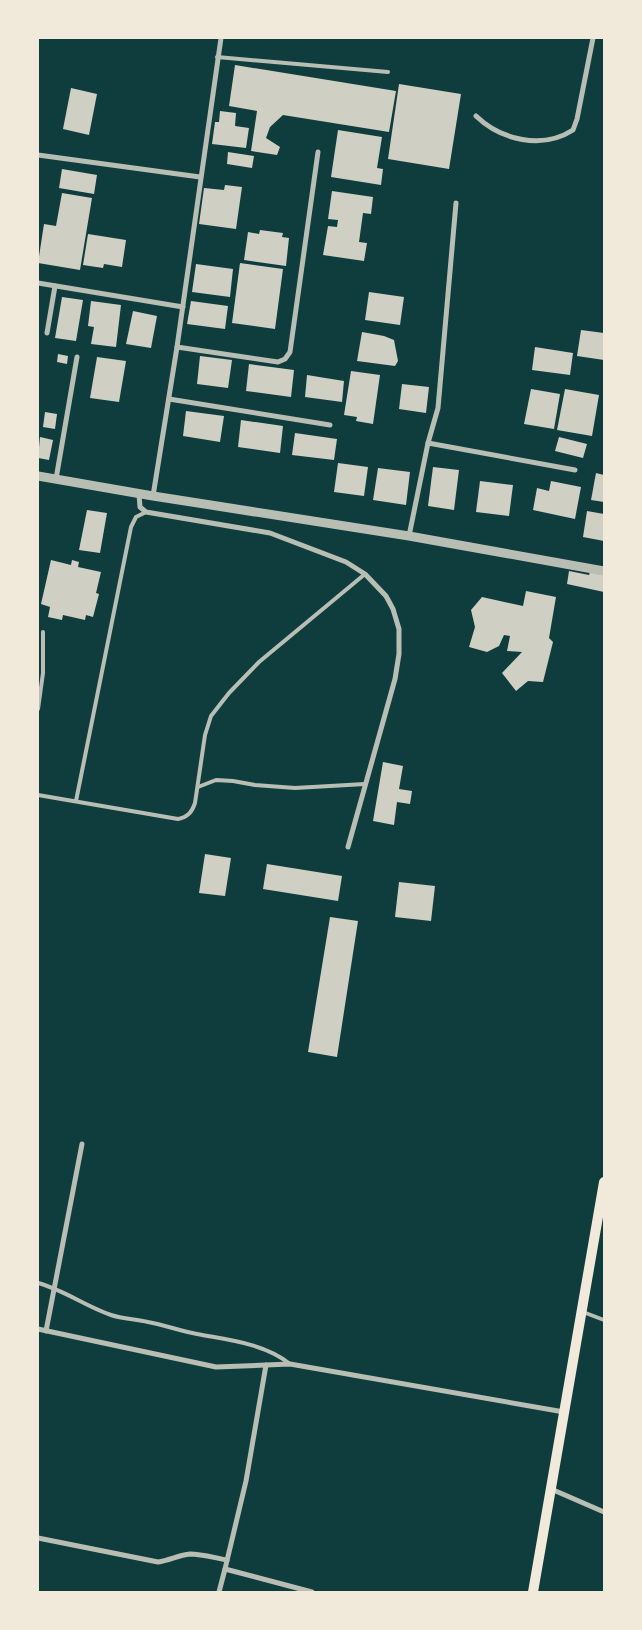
<svg xmlns="http://www.w3.org/2000/svg" width="642" height="1630" font-family="'Alegreya Sans',sans-serif">
<rect width="100%" height="100%" fill="#0f3d3e"/>
<g fill="#cfcfc3">
<polygon points="235,65 396,91 389,132 283,115 270,127 266,138 280,147 277,155 251,151 257,111 229,106"/>
<polygon points="399,84 461,94 449,169 388,159"/>
<polygon points="71,88 97,94 89,135 63,129"/>
<polygon points="220,111 236,113 235,126 249,128 246,148 212,144 215,122 219,122"/>
<polygon points="338,130 382,137 377,168 383,169 381,185 331,177"/>
<polygon points="228,152 254,156 252,168 227,164"/>
<polygon points="62,169 97,175 94,194 59,188"/>
<polygon points="225,185 242,187 236,229 199,224 204,188 224,190"/>
<polygon points="332,191 373,197 371,214 363,213 359,242 367,243 364,261 323,255 328,226 337,227 338,220 328,219"/>
<polygon points="62,193 92,198 80,270 38,263 44,224 56,226"/>
<polygon points="260,230 283,233 282,237 289,238 286,266 244,260 248,232 259,234"/>
<polygon points="88,234 126,240 122,267 104,264 103,268 83,265"/>
<polygon points="240,263 283,269 275,329 232,323"/>
<polygon points="196,264 233,269 230,297 192,292"/>
<polygon points="369,292 404,297 400,325 365,320"/>
<polygon points="62,297 83,300 76,341 55,338"/>
<polygon points="91,301 121,305 116,347 91,344 94,327 88,326"/>
<polygon points="191,301 228,306 225,329 187,324"/>
<polygon points="133,311 157,316 151,348 126,344"/>
<polygon points="581,330 604,333 604,360 577,356"/>
<polygon points="362,332 384,336 394,340 398,361 395,366 357,361"/>
<polygon points="535,347 573,353 570,375 532,370"/>
<polygon points="58,354 68,356 67,364 57,362"/>
<polygon points="200,356 232,360 228,388 197,384"/>
<polygon points="97,357 126,361 119,402 90,398"/>
<polygon points="249,364 294,370 291,397 246,391"/>
<polygon points="351,371 380,375 373,424 356,421 357,417 344,415"/>
<polygon points="307,375 344,381 342,402 305,397"/>
<polygon points="402,384 429,387 426,413 399,409"/>
<polygon points="531,389 560,394 554,429 524,424"/>
<polygon points="565,389 599,395 592,436 557,430"/>
<polygon points="186,411 224,416 220,442 183,436"/>
<polygon points="45,412 57,414 55,429 43,427"/>
<polygon points="241,420 283,426 280,453 238,447"/>
<polygon points="295,433 337,439 334,460 292,455"/>
<polygon points="40,437 53,440 49,460 38,458"/>
<polygon points="559,437 587,444 583,458 555,451"/>
<polygon points="338,463 368,467 364,496 334,492"/>
<polygon points="433,467 459,470 454,510 428,506"/>
<polygon points="378,468 410,472 406,505 373,500"/>
<polygon points="596,473 604,475 604,502 591,500"/>
<polygon points="480,481 513,485 509,516 476,512"/>
<polygon points="551,481 581,487 575,519 533,510 537,488 549,491"/>
<polygon points="87,510 107,513 100,553 79,550"/>
<polygon points="587,511 604,514 604,541 583,537"/>
<polygon points="51,560 71,565 72,560 79,562 78,567 101,572 96,593 99,594 93,617 86,615 85,620 63,615 62,620 48,617 50,607 41,604"/>
<polygon points="569,571 589,575 590,572 604,575 604,592 567,584"/>
<polygon points="526,591 556,597 549,638 553,642 543,682 528,681 516,691 502,673 522,652 507,651 510,636 504,635 499,646 487,652 469,647 475,627 471,610 482,597 523,606"/>
<polygon points="383,762 403,766 399,789 412,791 410,804 397,802 394,825 373,821"/>
<polygon points="205,854 231,858 225,896 199,893"/>
<polygon points="267,864 342,876 338,901 263,889"/>
<polygon points="399,882 435,886 431,921 395,917"/>
<polygon points="330,917 358,921 337,1057 308,1052"/>
</g>
<g fill="none" stroke-linecap="round" stroke-linejoin="round">
<g stroke="#b8beb3" stroke-width="4">
<polyline points="217,57 388,72"/>
<polyline points="38,709 43,673 43,632"/>
<polyline points="198,787 216,780 233,781 255,785 295,788 365,784"/>
<path d="M 38,795 L 178,819 C 188,817 192,812 195,803 L 205,735 L 211,716 L 229,693 L 259,662 L 365,574"/>
<polyline points="76,801 131,527 136,517 146,512"/>
<path d="M 38,1283 C 64,1290 85,1306 111,1315 C 123,1319 136,1319 148,1322 C 165,1325 180,1331 197,1334 C 228,1340 264,1343 290,1364"/>
<polyline points="583,1312 604,1320"/>
</g>
<g stroke="#b8beb3" stroke-width="5">
<path d="M 476,116 C 501,140 542,150 573,130 L 577,119 L 593,38"/>
<polyline points="38,155 200,177"/>
<polyline points="38,283 183,307"/>
<polyline points="47,333 55,286"/>
<polyline points="177,347 278,362 285,359 290,352 318,152"/>
<polyline points="169,399 330,425"/>
<polyline points="428,443 575,470"/>
<polyline points="56,479 77,357"/>
<polyline points="139,494 140,507 146,512 270,533 346,562 365,574 386,596 393,609 399,629 399,654 395,679 348,847"/>
<polyline points="153,496 177,347 221,38"/>
<polyline points="409,536 428,443 438,408 456,203"/>
<polyline points="38,1329 216,1367 290,1364 564,1412"/>
<polyline points="46,1331 82,1144"/>
<polyline points="551,1489 604,1512"/>
<path d="M 38,1538 L 158,1562 C 170,1560 179,1555 190,1554 C 202,1554 215,1558 227,1560"/>
<polyline points="225,1569 246,1481 266,1365"/>
<polyline points="219,1592 225,1569 312,1592"/>
</g>
<polyline stroke="#b8beb3" stroke-width="9" points="38,476 153,496 409,536 604,571"/>
<polyline stroke="#f1e9da" stroke-width="10" points="533,1592 604,1182"/>
</g>
<rect width="642" height="1630" fill="none" stroke="#f1e9da" stroke-width="78"/>
</svg>
